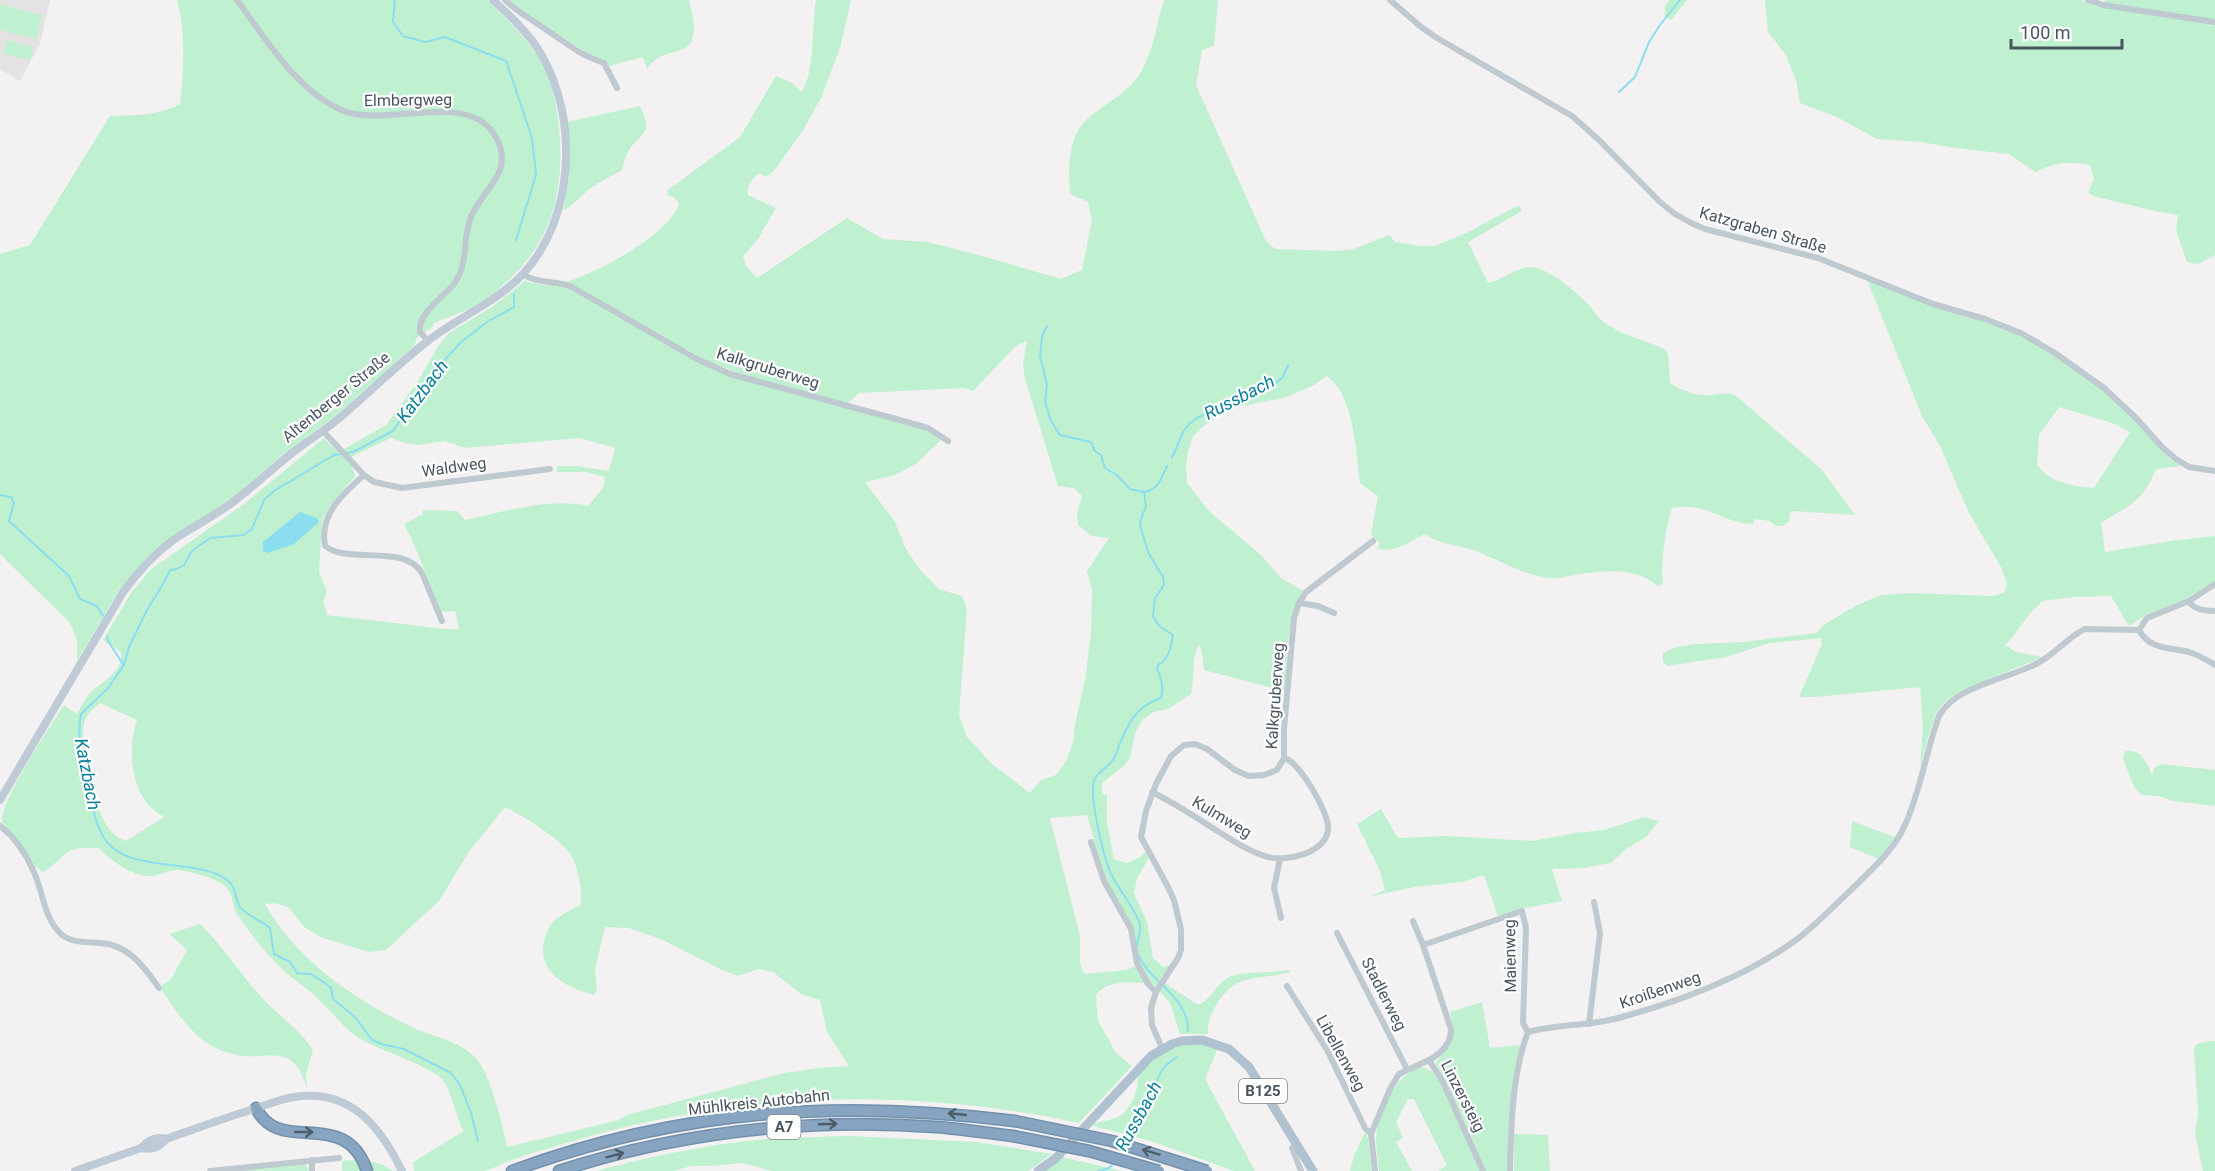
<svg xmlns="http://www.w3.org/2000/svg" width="2215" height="1171" font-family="Roboto,sans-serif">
<rect width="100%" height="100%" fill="#f3f1f1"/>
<polygon fill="#e4e2e3" points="0,0 50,0 40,44 20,81 0,69"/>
<g fill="#bff1d1" fill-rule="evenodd">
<path d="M 177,0 L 487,0 C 508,21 530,40 543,66 C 553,86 557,107 559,128 C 565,191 552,243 503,285 C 493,295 479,305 465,311 C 454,315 442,319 433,324 L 434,326 L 417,338 L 414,346 L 338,414 L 282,455 L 238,494 L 144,561 L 115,597 L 77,661 L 77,640 L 70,623 L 0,554 L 0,254 L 30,245 L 110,116 C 135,115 158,116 180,104 C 184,68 186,35 177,0 Z"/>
<path d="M 509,0 L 689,0 C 692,15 699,33 688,46 C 673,56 660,50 647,69 L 643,57 L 609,66 L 537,22 Z"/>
<path d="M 816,0 L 851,0 L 840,48 L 821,98 L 802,132 L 773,172 L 766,177 L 760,173 C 752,178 747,185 748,195 L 776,208 L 758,239 L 743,256 L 746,266 L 757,278 L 847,218 L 883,239 L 928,242 L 982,256 L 1061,279 L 1082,270 L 1092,220 L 1088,202 L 1070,194 C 1068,170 1068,137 1087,119 C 1103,105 1124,95 1137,78 C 1145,68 1153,44 1156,31 C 1159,20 1159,10 1165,0 L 1218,0 L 1214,46 L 1202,50 L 1196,85 L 1266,241 L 1275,249 L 1337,251 L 1354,249 L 1389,235 L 1395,242 L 1420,246 L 1435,246 L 1466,233 L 1519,205 L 1522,211 L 1468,242 L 1488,283 C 1503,280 1515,267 1531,267 C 1549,268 1575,291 1588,304 C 1592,308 1595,314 1599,318 C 1617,335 1645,339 1666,350 L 1668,355 L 1670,383 C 1683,391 1695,396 1711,395 C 1719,394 1726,393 1735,395 L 1822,470 L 1855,515 L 1792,511 L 1790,513 L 1789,522 L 1782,526 L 1776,526 L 1770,521 L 1755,519 L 1753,524 C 1723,524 1707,501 1672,508 C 1666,525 1660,565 1663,584 L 1658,586 C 1633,566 1605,571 1574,575 C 1567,576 1559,579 1551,578 C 1524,576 1498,559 1473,550 C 1456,544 1439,545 1425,534 C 1410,541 1392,555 1377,548 L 1380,544 L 1371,535 L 1378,496 L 1360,483 C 1356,452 1354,395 1327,376 L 1314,385 L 1287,397 L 1232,408 L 1205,425 L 1194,435 L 1189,447 L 1186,465 L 1187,483 L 1209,511 L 1261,555 L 1281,578 L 1303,591 C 1285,619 1288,659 1285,691 L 1204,670 L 1202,652 L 1199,644 C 1191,660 1195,676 1191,694 L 1168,709 L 1153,712 L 1142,720 L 1135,733 L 1130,758 L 1123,767 L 1102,783 L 1102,794 L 1107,795 L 1107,822 L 1114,859 L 1127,863 L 1141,857 L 1145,852 L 1149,858 L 1137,878 L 1134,893 L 1147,922 L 1153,957 L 1163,967 L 1170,965 L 1156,986 L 1149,982 L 1139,962 L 1133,931 L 1104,874 L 1087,815 L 1050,818 L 1080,936 L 1080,963 L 1084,974 L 1126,970 L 1136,966 L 1144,983 C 1126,982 1108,980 1096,995 L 1098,1021 L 1116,1053 L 1132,1066 L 1079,1123 C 950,1095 813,1091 683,1115 C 637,1123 591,1135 547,1149 C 535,1152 523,1156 512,1160 C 503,1163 492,1170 482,1171 C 460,1171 437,1171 414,1171 L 413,1162 L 464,1131 C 456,1118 450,1088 443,1080 C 430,1066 382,1051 362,1040 C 344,1030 331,1010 315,996 C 304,986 291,978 280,967 C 265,952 249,932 237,914 C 232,905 233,892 224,885 C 216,879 187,870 177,870 C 165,871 153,879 141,875 C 125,871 111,860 99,848 C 92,848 82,847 75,849 C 63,852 55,866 43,872 L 32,864 L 2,822 C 0,800 50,727 64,705 L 77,714 C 81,707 85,699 90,693 C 103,680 123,674 121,652 L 103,640 L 131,593 L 150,570 L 244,504 L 324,438 C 333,448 354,462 355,476 L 330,506 L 322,520 L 319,572 L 327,592 L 323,601 L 327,615 L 445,629 L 459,629 L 455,611 L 441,612 C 429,582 419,553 404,524 L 423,514 L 423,510 L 457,511 L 465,520 C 504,512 548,497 588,506 L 603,488 L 605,477 L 585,472 L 557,472 L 557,466 L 577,466 L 609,471 L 615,448 L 579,438 L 465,448 L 445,441 L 418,445 L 405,443 L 391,438 L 351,457 L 344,449 L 386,425 L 418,381 L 439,345 L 449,333 L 492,307 L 525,281 C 535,284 547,286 557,284 C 588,279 670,235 679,204 L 674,197 L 667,195 L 668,190 L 740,137 L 776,76 L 792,83 L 801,92 C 815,76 812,22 816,0 ZM 1027,340 L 1023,365 L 1025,379 L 1058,486 L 1074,488 L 1082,496 L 1077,514 L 1078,525 L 1092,536 L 1109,538 L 1087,571 L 1092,590 L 1091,633 L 1085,681 L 1075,724 L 1073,742 L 1067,760 L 1056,775 L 1041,780 L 1030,793 L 992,764 L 967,737 L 959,715 L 967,609 L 962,596 L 939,589 L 921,571 L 906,549 L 895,522 L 865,482 L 895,475 L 916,464 L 941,440 L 932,433 L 919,428 L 708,366 L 680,351 L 686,349 C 735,378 793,389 848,403 L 859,393 L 964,388 L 973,391 L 1015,347 ZM 100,703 L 137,720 C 128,745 130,779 146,802 C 150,808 158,813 164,817 L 126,841 C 122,839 117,837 114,834 C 95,819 74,737 87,716 C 90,711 96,707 100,703 ZM 505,807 C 524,816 554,835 568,851 C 577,860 584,894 580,905 C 572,910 561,914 555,920 C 549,925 546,934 544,941 C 537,974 568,988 594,995 L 597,990 L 595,969 L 605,927 L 629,928 L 663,940 L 720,969 L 738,976 L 758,969 L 773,972 L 801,994 L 820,1000 L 827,1032 L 849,1066 L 818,1068 L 785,1073 L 627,1115 L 619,1120 L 507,1147 C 503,1125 490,1073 475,1057 C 459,1041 434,1037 414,1028 C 355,1000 297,961 265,904 L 276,903 L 289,908 L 304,927 L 323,938 L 369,952 L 386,950 L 439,901 L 468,853 Z"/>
<polygon points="1669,0 1687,0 1671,20 1665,16 1665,7"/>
<path d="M 1765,0 L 2081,0 L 2099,7 L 2106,0 L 2215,0 L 2215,255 L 2198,264 L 2187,262 L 2176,230 L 2178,215 L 2155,211 L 2093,196 L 2088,192 L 2094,179 L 2090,165 C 2065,161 2058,162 2035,172 L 2009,154 L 1955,148 L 1921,142 L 1877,139 L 1837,117 L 1800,103 L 1796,80 L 1785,54 L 1768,32 Z"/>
<polygon points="0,4 42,15 36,39 0,30"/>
<polygon points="7,40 33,47 30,60 4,54"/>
<path d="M 640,106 C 656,138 636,133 626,156 C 624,160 623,166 622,170 C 610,177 595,183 585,193 C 577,200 572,206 563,211 L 569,178 L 567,122 Z"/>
<path d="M 1867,280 L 2016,333 L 2046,350 L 2103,390 L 2135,420 L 2169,458 L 2181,466 L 2156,469 C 2142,504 2130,504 2101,523 L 2105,552 L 2170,541 L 2215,536 L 2215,581 L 2184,600 L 2146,615 L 2129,626 L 2111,596 L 2075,597 L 2042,601 C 2038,607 2032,610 2029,615 C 2020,626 2015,636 2005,645 L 2016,652 L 2042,657 C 2017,670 1951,688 1939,709 C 1929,726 1926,749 1920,767 L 1923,728 L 1920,687 L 1815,697 L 1799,697 L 1822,644 L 1821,638 L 1770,643 L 1726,657 L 1667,666 L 1663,661 L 1663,653 L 1676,647 L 1695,644 L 1743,642 L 1816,633 L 1825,624 L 1855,606 L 1881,595 L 1912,593 L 1992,596 L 2004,593 L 2007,584 L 2001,567 L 1969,513 L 1940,446 L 1922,416 ZM 2059,407 L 2115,424 L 2130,432 L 2094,488 C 2072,486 2051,483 2037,465 L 2039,435 Z"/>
<path d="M 2125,751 C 2142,749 2146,762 2152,775 L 2154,768 L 2161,764 L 2215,770 L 2215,806 L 2173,801 L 2159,796 L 2142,795 L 2136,790 L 2132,782 L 2123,759 Z"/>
<polygon points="1381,809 1398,838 1448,836 1532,841 1575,833 1604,830 1644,817 1659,821 1646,837 1626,849 1611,863 1584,868 1552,869 1562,901 1526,908 1498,916 1484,875 1462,882 1414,887 1368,897 1385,890 1380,871 1357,824"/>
<polygon points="1852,821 1895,837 1879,859 1850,847"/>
<path d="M 200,924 C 225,948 243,979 267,1003 C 283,1019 300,1030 313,1050 L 306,1073 L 307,1086 C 303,1080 301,1071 296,1065 C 284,1050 259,1058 243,1056 C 234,1055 224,1052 216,1048 C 191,1036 175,1010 160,987 L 171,979 L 187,950 L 169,934 Z"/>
<path d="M 1289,970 L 1290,972 C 1258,981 1239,971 1218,1002 C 1211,1013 1207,1022 1208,1034 L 1180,1034 L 1170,1003 L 1160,992 L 1165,983 L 1198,1005 C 1211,1000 1216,984 1229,977 C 1240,971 1274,973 1289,970 Z"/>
<path d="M 1482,1002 L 1490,1048 L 1520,1045 L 1514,1087 L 1508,1171 L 1486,1171 L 1467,1127 L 1436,1063 C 1450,1043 1458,1038 1450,1012 Z"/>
<polygon points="2210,1041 2215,1041 2215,1171 2203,1171 2195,1134 2198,1113 2194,1048 2197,1044"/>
<path d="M 1192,1043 L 1206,1043 L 1218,1048 L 1205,1079 L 1255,1171 L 1234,1171 L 1154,1142 L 1090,1125 C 1099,1121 1113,1121 1121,1115 C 1129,1109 1136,1096 1137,1087 C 1138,1082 1137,1076 1139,1072 C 1147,1056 1176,1046 1192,1043 Z"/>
<path d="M 1422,1067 L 1433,1072 L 1441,1082 L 1480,1171 L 1438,1171 L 1447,1165 L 1414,1099 L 1408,1099 L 1396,1122 L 1403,1138 L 1396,1142 L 1412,1171 L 1379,1171 C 1378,1160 1376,1149 1376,1138 C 1377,1115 1397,1071 1422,1067 Z"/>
<polygon points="1365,1132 1368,1139 1372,1171 1350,1171 1354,1156"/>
<polygon points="1514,1134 1548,1135 1550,1171 1514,1171"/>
<path d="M 850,1136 L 977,1142 L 1052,1154 L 1028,1171 L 773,1171 L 742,1163 L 712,1166 L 690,1166 L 674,1171 L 596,1171 C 652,1156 709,1144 767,1139 C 795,1137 822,1137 850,1136 Z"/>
<polygon points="1062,1157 1122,1171 1045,1171"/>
<path d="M 356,1160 C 371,1161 381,1162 393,1171 L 342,1171 L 342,1161 Z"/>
<polygon points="303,1164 306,1165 309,1171 232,1171"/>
</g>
<polygon fill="#8adef0" points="300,512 317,518 319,522 294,544 268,553 263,551 263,542"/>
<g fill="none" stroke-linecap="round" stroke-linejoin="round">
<g stroke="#8adef0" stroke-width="2">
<polyline points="395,0 393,22 403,36 425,42 445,37 506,61 532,138 536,175 516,240"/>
<polyline points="1619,92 1635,77 1649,42 1660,25 1680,0"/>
<polyline points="1047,326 1042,336 1040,356 1047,385 1045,401 1050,419 1060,435 1091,442 1095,451 1101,455 1105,468 1117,475 1130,489 1143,492"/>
<polyline points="347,453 353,452 393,431 432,374 460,343 487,322 514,307 514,294"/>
<path d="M 341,454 L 334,455 L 274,491 L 264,500 L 252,529 L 244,535 L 210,538 L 192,551 L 184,565 L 177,569 L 170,570 L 164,582 L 146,612 L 129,647 L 124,665 L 108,688 L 81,714 C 76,740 83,770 89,795 C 93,809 96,826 104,838 C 126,874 193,857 226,879 C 237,887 234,897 240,907 C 247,916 261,920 270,928 L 274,954 L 290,962 L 297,973 L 311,974 L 325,983 L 331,988 L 333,999 L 355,1017 L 372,1040 L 381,1044 L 404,1049 L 451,1073 L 460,1085 L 471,1113 L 478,1141"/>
<polyline points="1172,458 1183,432 1189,424 1197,418 1277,382 1283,377 1288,365"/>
<polyline points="0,495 11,497 14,503 9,521 69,576 80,599 97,606 103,616"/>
<polyline points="107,636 108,641 123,664"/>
<path d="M 1137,946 C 1137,938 1142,932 1140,924 C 1134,906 1120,892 1112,876 C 1104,860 1089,797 1094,781 C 1097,770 1112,767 1116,754 C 1125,729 1134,706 1161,698 C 1164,688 1162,679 1157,669 L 1158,665 C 1169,660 1171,646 1173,635 L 1159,626 L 1153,616 L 1155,598 L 1164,585 L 1163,577 L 1149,554 L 1141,529 L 1140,522 L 1146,506 L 1144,492 C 1159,490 1161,478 1167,466"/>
<path d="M 1138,955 C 1151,983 1189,997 1188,1031"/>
<polyline points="1121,1141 1126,1133 1133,1132 1162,1070 1166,1065 1177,1057"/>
<path d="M 1098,1171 C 1106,1169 1112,1169 1114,1161"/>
</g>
<g stroke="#7290ad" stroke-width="13">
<g id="highway">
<path d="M 256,1108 C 280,1157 345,1105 367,1171"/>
<path d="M 512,1171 C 681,1109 838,1099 1015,1121"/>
<path d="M 559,1171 C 680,1132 809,1118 936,1127 C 962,1129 987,1133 1013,1136"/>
</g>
</g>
<g stroke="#bec9d0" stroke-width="6">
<path d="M 237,0 C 265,38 295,88 339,109 C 384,131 470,86 497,139 C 515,175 479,191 470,220 C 462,243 469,265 453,285 C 443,297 417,314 420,332 L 428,341"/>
<path d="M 505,0 C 519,14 535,21 551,33 C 573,48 579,54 604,63 L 617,88"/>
<polyline points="1390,0 1421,27 1437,38 1572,116 1598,139 1660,202 1675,214 1691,223 1705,229 1818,258 1933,304 1985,319 2021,333 2055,353 2104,388 2136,418 2163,448 2176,459 2189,467 2215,471"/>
<polyline points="2088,0 2103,5 2215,22"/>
<path d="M 523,274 C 536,284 555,280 572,287 L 695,358 L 730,374 L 907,422 L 928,428 L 948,441"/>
<path d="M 323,431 L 364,475 C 343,494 319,514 325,546 C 349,565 404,543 422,573 L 442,621"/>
<polyline points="364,475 374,482 402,488 550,469"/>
<path d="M 2189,601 C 2195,611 2205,610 2215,611"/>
<polyline points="1299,603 1318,606 1334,613"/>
<polyline points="2139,630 2147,618 2189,601 2215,584"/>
<path d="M 2139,630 C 2150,650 2169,647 2189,652 C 2198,655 2207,660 2215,665"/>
<path d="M 1152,792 C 1176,804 1197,818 1219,832 C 1235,842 1250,852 1268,857 C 1287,862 1326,853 1328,829 C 1330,814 1299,761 1284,758"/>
<path d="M 0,826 C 14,836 26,854 33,870 C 43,890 43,916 60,933 C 72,946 96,940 112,945 C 133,951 147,971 159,988"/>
<polyline points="1091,842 1104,881 1131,929 1137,963 1148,984 1156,992"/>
<polyline points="1280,859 1274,888 1281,918"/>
<path d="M 1413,921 L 1423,945 L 1451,1029 C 1451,1044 1442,1053 1429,1060"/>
<polyline points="1337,933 1407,1069"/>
<polyline points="1423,945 1522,911 1526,928 1523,1023 1528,1032"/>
<polyline points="1287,986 1327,1050 1365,1128 1371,1134"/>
<polyline points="1589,1024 1600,933 1594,902"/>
<path d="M 1528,1032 C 1559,1024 1591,1026 1622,1017 C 1684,1000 1748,976 1800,937 C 1819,922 1836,904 1854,887 C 1873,868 1894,850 1905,825 C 1921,790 1926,751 1939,716 C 1955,686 2007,679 2036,664 C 2055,655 2070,635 2085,629 L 2139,630"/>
<polyline points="1162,1048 1152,1025 1151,1008 1156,992 1178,958 1181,950 1181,929 1174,900 1168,887 1141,837 1146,811 1156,784 1171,756 1184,745 1195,744 1207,749 1235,770 1249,776 1264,775 1277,770 1284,758 1284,729 1294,618 1299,603 1306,592 1373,541"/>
<polyline points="1292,1148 1301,1171"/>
<polyline points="210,1171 339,1158"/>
<polyline points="312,1171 312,1160"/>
<polyline points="1375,1171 1371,1134 1390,1089 1399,1074 1429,1060 1443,1082 1483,1171"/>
<path d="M 1510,1171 C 1511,1128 1512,1073 1528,1032"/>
</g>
<g stroke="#becad5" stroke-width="8">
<path d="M 0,800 L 122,594 C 138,571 156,552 179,536 C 198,524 218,514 237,499 C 256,484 273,468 292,453 C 309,440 327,429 343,415 C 372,390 399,363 429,340 C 459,317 495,303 522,275 C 575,219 579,119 541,54 C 529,33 510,16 493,0"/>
<path d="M 141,1148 C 151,1150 160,1147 166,1139"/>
<path d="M 75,1171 L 141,1148 C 148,1140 156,1136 166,1139 C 195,1129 224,1118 254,1109 C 267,1105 280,1099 294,1097 C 350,1088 380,1126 402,1171"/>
</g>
<polyline stroke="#b0c1d0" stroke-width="9" points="1038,1171 1055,1159 1151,1056 1172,1044 1182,1041 1202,1040 1229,1049 1249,1067 1313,1171"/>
<use href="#highway" stroke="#87a5c1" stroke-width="10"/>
<g stroke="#7290ad" stroke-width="13" stroke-linecap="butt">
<g id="highway-bridge">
<polyline points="1015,1121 1112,1141 1207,1171"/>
<polyline points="1013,1136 1089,1151 1159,1171"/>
</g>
</g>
<use href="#highway-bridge" stroke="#87a5c1" stroke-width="10"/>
</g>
<defs><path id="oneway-shaft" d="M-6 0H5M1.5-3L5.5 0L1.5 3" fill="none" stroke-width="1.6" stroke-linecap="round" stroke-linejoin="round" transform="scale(1.5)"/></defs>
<g stroke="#4e5d69">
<use href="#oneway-shaft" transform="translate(957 1114) rotate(-174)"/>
<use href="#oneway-shaft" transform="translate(828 1124) rotate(-2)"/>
<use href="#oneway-shaft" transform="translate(304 1132)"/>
<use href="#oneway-shaft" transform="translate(1151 1152) rotate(-163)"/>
<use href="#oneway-shaft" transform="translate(615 1155) rotate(-15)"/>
</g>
<g text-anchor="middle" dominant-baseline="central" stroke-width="4.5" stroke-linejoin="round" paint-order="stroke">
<g fill="#fff" stroke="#7f888f" stroke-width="1.5">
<rect x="1239" y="1079" width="48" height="24" rx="4.5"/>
<rect x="767.5" y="1115" width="33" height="24" rx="4.5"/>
</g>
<g font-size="15" font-weight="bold" fill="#48555f">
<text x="1263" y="1091">B125</text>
<text x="784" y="1127">A7</text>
</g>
<g font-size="16" fill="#48555f" stroke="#fff">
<text transform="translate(408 100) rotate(-1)">Elmbergweg</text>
<text transform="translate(1763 230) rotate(16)">Katzgraben Straße</text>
<text transform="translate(768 368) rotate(17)">Kalkgruberweg</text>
<text transform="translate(336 397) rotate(-39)">Altenberger Straße</text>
<text transform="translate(454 467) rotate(-8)">Waldweg</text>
<text transform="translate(1275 696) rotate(-86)">Kalkgruberweg</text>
<text transform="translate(1222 817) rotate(31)">Kulmweg</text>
<text transform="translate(1510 956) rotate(-91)">Maienweg</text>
<text transform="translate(1660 990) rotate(-19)">Kroißenweg</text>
<text transform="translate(1384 994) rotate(63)">Stadlerweg</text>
<text transform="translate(1341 1053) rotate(61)">Libellenweg</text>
<text transform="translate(1463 1096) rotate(63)">Linzersteig</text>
<text transform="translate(759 1102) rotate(-6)">Mühlkreis Autobahn</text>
</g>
<g font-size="18" font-style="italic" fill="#08809c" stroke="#fff">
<text transform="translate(422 391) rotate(-53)">Katzbach</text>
<text transform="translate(1239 397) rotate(-27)">Russbach</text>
<text transform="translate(88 774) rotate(79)">Katzbach</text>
<text transform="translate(1138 1116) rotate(-61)">Russbach</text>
</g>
</g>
<path d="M2011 39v9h111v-9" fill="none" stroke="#48555f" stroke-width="3"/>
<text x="2020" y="39" font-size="18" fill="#48555f" stroke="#ffffff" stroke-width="4.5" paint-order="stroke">100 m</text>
</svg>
